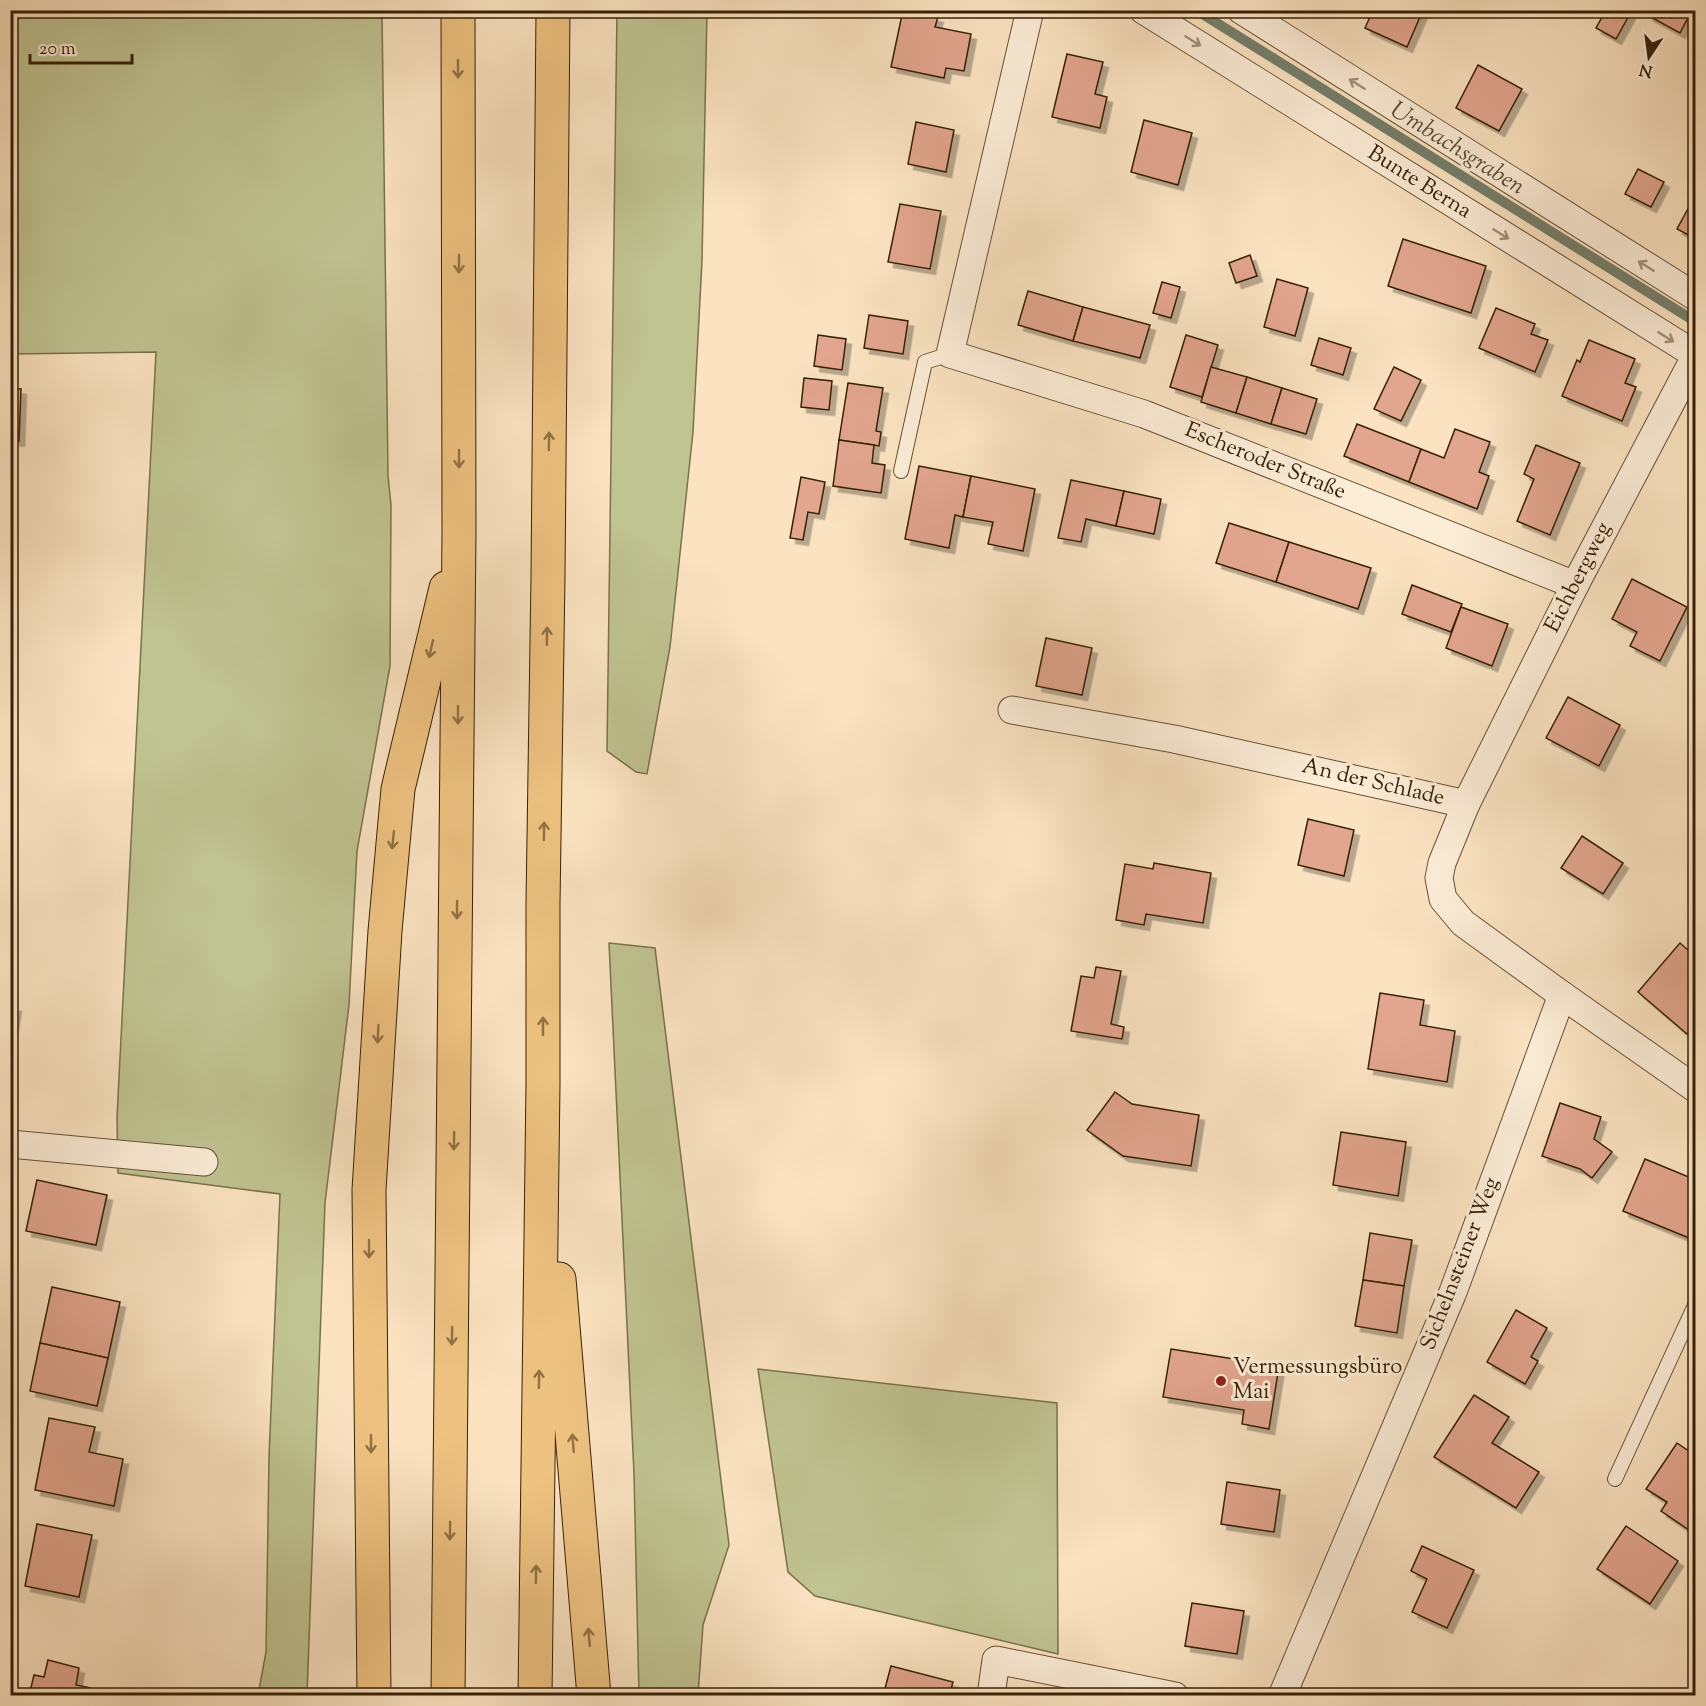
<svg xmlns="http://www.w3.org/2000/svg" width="1706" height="1706" font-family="'Sorts Mill Goudy',serif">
<defs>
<filter id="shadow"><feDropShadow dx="5.5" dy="5.5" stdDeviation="0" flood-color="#0004"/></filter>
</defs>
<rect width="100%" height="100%" fill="#fbe3c1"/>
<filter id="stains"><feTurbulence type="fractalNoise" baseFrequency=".00333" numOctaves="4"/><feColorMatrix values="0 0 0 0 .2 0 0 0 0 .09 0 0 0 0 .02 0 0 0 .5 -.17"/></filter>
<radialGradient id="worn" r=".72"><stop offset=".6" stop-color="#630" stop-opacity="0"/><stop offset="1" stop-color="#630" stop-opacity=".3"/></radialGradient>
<g fill="#c0c392" stroke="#7b724c" stroke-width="1.5">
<polygon points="10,11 382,11 388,476 391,505 390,666 357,851 349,1005 325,1203 307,1695 258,1695 266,1652 269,1457 280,1194 118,1173 117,1117 156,352 11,354"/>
<polygon points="617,11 707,11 702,261 693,432 670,647 647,774 636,772 607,751"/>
<polygon points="609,943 655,948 729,1545 703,1625 698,1695 639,1695 634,1474"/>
<polygon points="758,1369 1057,1403 1058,1654 815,1596 788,1572"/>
</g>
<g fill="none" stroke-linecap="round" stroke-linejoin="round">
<polyline stroke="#757f6b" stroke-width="10" points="1196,10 1696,322"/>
</g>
<g fill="#e2a58e" stroke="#362005" stroke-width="1.5" filter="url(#shadow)">
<polygon points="903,10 938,17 935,27 971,34 964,71 946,68 944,78 891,67"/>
<polygon points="1373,10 1423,10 1407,47 1365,28"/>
<polygon points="1606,10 1632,10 1616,39 1596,28"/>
<polygon points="1649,10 1692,10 1680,33 1647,15"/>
<polygon points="1067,54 1103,62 1095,94 1107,97 1100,128 1052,117"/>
<polygon points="1478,65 1522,89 1499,131 1456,108"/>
<polygon points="1144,120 1192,133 1178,185 1131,172"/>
<polygon points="916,122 954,130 946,172 908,164"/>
<polygon points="1638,169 1664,182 1651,207 1625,194"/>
<polygon points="1696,194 1696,239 1677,229"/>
<polygon points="900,204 941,211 930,269 888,262"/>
<polygon points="1403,239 1486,266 1471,313 1388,286"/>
<polygon points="1250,255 1257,276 1236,283 1229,263"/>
<polygon points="1277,279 1308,288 1295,336 1264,327"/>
<polygon points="1162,282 1180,287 1171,318 1153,313"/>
<polygon points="1028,291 1083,307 1073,341 1018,325"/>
<polygon points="1083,307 1150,325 1140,358 1073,341"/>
<polygon points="1496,308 1535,324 1531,334 1548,340 1535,372 1479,348"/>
<polygon points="869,315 908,321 903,354 864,348"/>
<polygon points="818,335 846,339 842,370 814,366"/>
<polygon points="1186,335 1218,345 1202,397 1170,387"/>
<polygon points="1319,338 1351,348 1343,375 1311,365"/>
<polygon points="1589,340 1635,359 1625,383 1636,387 1622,421 1562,396 1577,360 1580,362"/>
<polygon points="1211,367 1247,377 1236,413 1201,402"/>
<polygon points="1394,367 1421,380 1401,421 1374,409"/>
<polygon points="1247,377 1282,388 1271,424 1236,413"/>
<polygon points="804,378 832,381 829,410 801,407"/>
<polygon points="848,383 883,388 876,431 881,432 879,446 839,440"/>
<polygon points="10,388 21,389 19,441 10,440"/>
<polygon points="1282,388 1317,399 1306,434 1271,424"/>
<polygon points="1357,424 1421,449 1409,482 1344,456"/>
<polygon points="1455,429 1490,442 1479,472 1489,476 1477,509 1409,482 1421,449 1444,458"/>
<polygon points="839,440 874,445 872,463 885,465 881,493 833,486"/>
<polygon points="1536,445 1580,463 1550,535 1517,521 1534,479 1524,474"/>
<polygon points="919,466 971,476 963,517 955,515 949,548 905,539"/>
<polygon points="971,476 1035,489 1023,551 988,544 993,522 963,517"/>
<polygon points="801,477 825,482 819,514 808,512 803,540 790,538"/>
<polygon points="1071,480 1124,491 1116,526 1086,519 1081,542 1058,538"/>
<polygon points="1124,491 1161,499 1154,534 1116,526"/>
<polygon points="1229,523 1289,542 1276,582 1216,563"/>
<polygon points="1289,542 1371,568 1358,609 1276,582"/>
<polygon points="1632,579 1687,607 1660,661 1630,646 1637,632 1612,619"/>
<polygon points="1412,585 1462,604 1451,632 1402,614"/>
<polygon points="1461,607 1508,624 1492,666 1446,648"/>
<polygon points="1046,638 1092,648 1082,695 1036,686"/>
<polygon points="1568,697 1620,725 1599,766 1546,738"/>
<polygon points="1308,819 1354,830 1344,876 1298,865"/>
<polygon points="1582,836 1623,863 1603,894 1561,868"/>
<polygon points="1154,863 1211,873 1203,923 1146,914 1144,925 1116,920 1125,864 1153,869"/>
<polygon points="1680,943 1696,957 1696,1025 1687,1034 1638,992"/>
<polygon points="1096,967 1121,971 1111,1024 1124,1027 1122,1039 1071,1031 1081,976 1094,978"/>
<polygon points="1380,993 1424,1000 1420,1025 1455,1031 1447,1082 1368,1069"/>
<polygon points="10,1005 16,1006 10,1042"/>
<polygon points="1115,1092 1132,1104 1199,1115 1191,1166 1123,1156 1087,1130"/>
<polygon points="1560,1103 1601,1117 1594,1139 1612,1152 1592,1178 1580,1169 1542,1156"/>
<polygon points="1341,1132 1406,1142 1398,1196 1333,1185"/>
<polygon points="1645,1159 1696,1180 1696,1221 1689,1238 1623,1211"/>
<polygon points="37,1180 107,1195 96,1245 26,1231"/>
<polygon points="1370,1233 1412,1240 1404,1286 1363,1280"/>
<polygon points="1363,1280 1404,1286 1397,1333 1355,1326"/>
<polygon points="52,1287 120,1302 108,1358 40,1343"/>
<polygon points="1516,1310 1547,1328 1531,1357 1538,1361 1525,1384 1487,1362"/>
<polygon points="40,1343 108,1358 97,1406 30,1391"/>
<polygon points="1171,1349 1279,1366 1269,1429 1242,1424 1244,1410 1163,1397"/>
<polygon points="1474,1395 1509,1417 1492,1443 1539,1472 1516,1508 1434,1457"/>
<polygon points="49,1418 95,1427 89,1452 123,1459 114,1506 35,1490"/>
<polygon points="1677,1443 1696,1456 1696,1526 1692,1532 1661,1511 1667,1502 1646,1489"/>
<polygon points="1227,1482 1280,1490 1274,1532 1221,1524"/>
<polygon points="37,1524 92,1535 79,1597 25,1586"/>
<polygon points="1626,1526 1678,1561 1650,1604 1597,1569"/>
<polygon points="1422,1546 1474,1570 1447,1628 1412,1612 1427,1579 1411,1571"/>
<polygon points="1192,1603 1244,1611 1237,1654 1185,1646"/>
<polygon points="48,1660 79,1668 76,1685 91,1688 89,1696 29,1696 34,1675 44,1677"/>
<polygon points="891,1666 953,1682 949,1696 883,1696"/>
</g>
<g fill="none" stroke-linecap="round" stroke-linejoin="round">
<g stroke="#675134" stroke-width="16">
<g id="lane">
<polyline points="901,471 925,362 950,354"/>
<polyline points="1615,1479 1696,1303"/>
</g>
</g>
<g stroke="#675134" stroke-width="29">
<g id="street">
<polyline points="1030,10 950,354 1144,414 1575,585"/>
<polyline points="1143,10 1696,355"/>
<polyline points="1241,10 1696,297"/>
<polyline points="1696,355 1575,585 1466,804 1442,863 1439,878 1443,899 1463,923 1562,995 1696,1089"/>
<polyline points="1012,710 1174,739 1466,804"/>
<polyline points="10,1144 204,1162"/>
<polyline points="991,1696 996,1660 1175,1696"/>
<polyline points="1282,1696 1453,1292 1562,995"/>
</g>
</g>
<g stroke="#362005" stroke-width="35">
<g id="highway">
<polyline points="559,1279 594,1696"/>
<polyline points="374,1696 369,1190 385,931 398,789 446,588"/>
<polyline points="448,1696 459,531 458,10"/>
<polyline points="535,1696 543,1084 543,903 548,576 553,10"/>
</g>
</g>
<use href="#lane" stroke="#fcedd7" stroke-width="14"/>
<use href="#street" stroke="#fcedd7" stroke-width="27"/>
<use href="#highway" stroke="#eec280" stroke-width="33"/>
</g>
<defs><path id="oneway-shaft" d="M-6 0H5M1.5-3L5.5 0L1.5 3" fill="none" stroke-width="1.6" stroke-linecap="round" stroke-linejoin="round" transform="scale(1.5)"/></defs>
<g stroke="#a39178">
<use href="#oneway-shaft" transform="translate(1193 41) rotate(32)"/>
<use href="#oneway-shaft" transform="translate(1357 84) rotate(-148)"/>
<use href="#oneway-shaft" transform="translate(1501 234) rotate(32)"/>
<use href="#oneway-shaft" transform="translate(1646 266) rotate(-148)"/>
<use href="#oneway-shaft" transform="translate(1666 337) rotate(32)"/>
</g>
<g stroke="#927142">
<use href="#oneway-shaft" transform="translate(458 69) rotate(90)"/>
<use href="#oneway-shaft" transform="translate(459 264) rotate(90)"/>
<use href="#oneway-shaft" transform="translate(549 441) rotate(-89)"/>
<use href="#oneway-shaft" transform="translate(459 459) rotate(90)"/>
<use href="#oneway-shaft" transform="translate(547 636) rotate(-89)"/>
<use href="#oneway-shaft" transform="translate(431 649) rotate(103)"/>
<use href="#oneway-shaft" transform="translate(458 715) rotate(90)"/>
<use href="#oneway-shaft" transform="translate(544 831) rotate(-89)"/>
<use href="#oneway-shaft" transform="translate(393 840) rotate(96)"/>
<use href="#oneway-shaft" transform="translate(457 910) rotate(91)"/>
<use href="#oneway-shaft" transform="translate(543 1026) rotate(-90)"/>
<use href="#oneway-shaft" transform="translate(378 1034) rotate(93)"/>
<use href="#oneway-shaft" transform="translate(454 1141) rotate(91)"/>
<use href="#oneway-shaft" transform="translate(369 1249) rotate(90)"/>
<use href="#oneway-shaft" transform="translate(452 1336) rotate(91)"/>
<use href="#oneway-shaft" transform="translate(539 1379) rotate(-89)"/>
<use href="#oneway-shaft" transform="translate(573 1443) rotate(-95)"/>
<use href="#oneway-shaft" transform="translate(371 1444) rotate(90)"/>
<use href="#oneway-shaft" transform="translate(450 1531) rotate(91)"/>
<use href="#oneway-shaft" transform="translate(536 1574) rotate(-89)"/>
<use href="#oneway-shaft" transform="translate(589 1637) rotate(-95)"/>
</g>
<circle fill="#8f2418" stroke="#fcedd7" stroke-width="2" cx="1221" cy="1381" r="6"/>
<g text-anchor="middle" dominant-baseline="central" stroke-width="6" stroke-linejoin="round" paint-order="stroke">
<g font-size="22" fill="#362005" stroke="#fcedd7">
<text transform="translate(1419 183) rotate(32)">Bunte Berna</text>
<text transform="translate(1265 462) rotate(22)">Escheroder Straße</text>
<text transform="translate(1579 578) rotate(-63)">Eichbergweg</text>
<text transform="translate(1373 783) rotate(13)">An der Schlade</text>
<text transform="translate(1461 1264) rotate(-69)">Sichelnsteiner Weg</text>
</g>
<g font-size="22" fill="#362005" stroke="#fcedd7" text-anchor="start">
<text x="1233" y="1368">Vermessungsbüro<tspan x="1233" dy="25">Mai</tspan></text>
</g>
<g font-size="24" font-style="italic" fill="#564f38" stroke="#fcedd7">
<text transform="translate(1457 149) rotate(32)">Umbachsgraben</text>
</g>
</g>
<rect width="1706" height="1706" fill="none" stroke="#fbe3c1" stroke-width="36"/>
<rect x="12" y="12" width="1682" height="1682" fill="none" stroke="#362005" stroke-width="3"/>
<rect x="18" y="18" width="1670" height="1670" fill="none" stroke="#362005" stroke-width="1.5"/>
<g transform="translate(1649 57) rotate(193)" stroke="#fcedd7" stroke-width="4.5" paint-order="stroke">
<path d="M0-4.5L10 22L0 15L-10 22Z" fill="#362005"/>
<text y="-9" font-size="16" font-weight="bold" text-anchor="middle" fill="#362005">N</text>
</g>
<path d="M30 54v9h102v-9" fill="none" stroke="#362005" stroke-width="3"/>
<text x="39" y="54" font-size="18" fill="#362005" stroke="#fcedd7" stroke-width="4.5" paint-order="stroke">20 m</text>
<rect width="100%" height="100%" filter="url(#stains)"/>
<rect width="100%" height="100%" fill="url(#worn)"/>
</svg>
